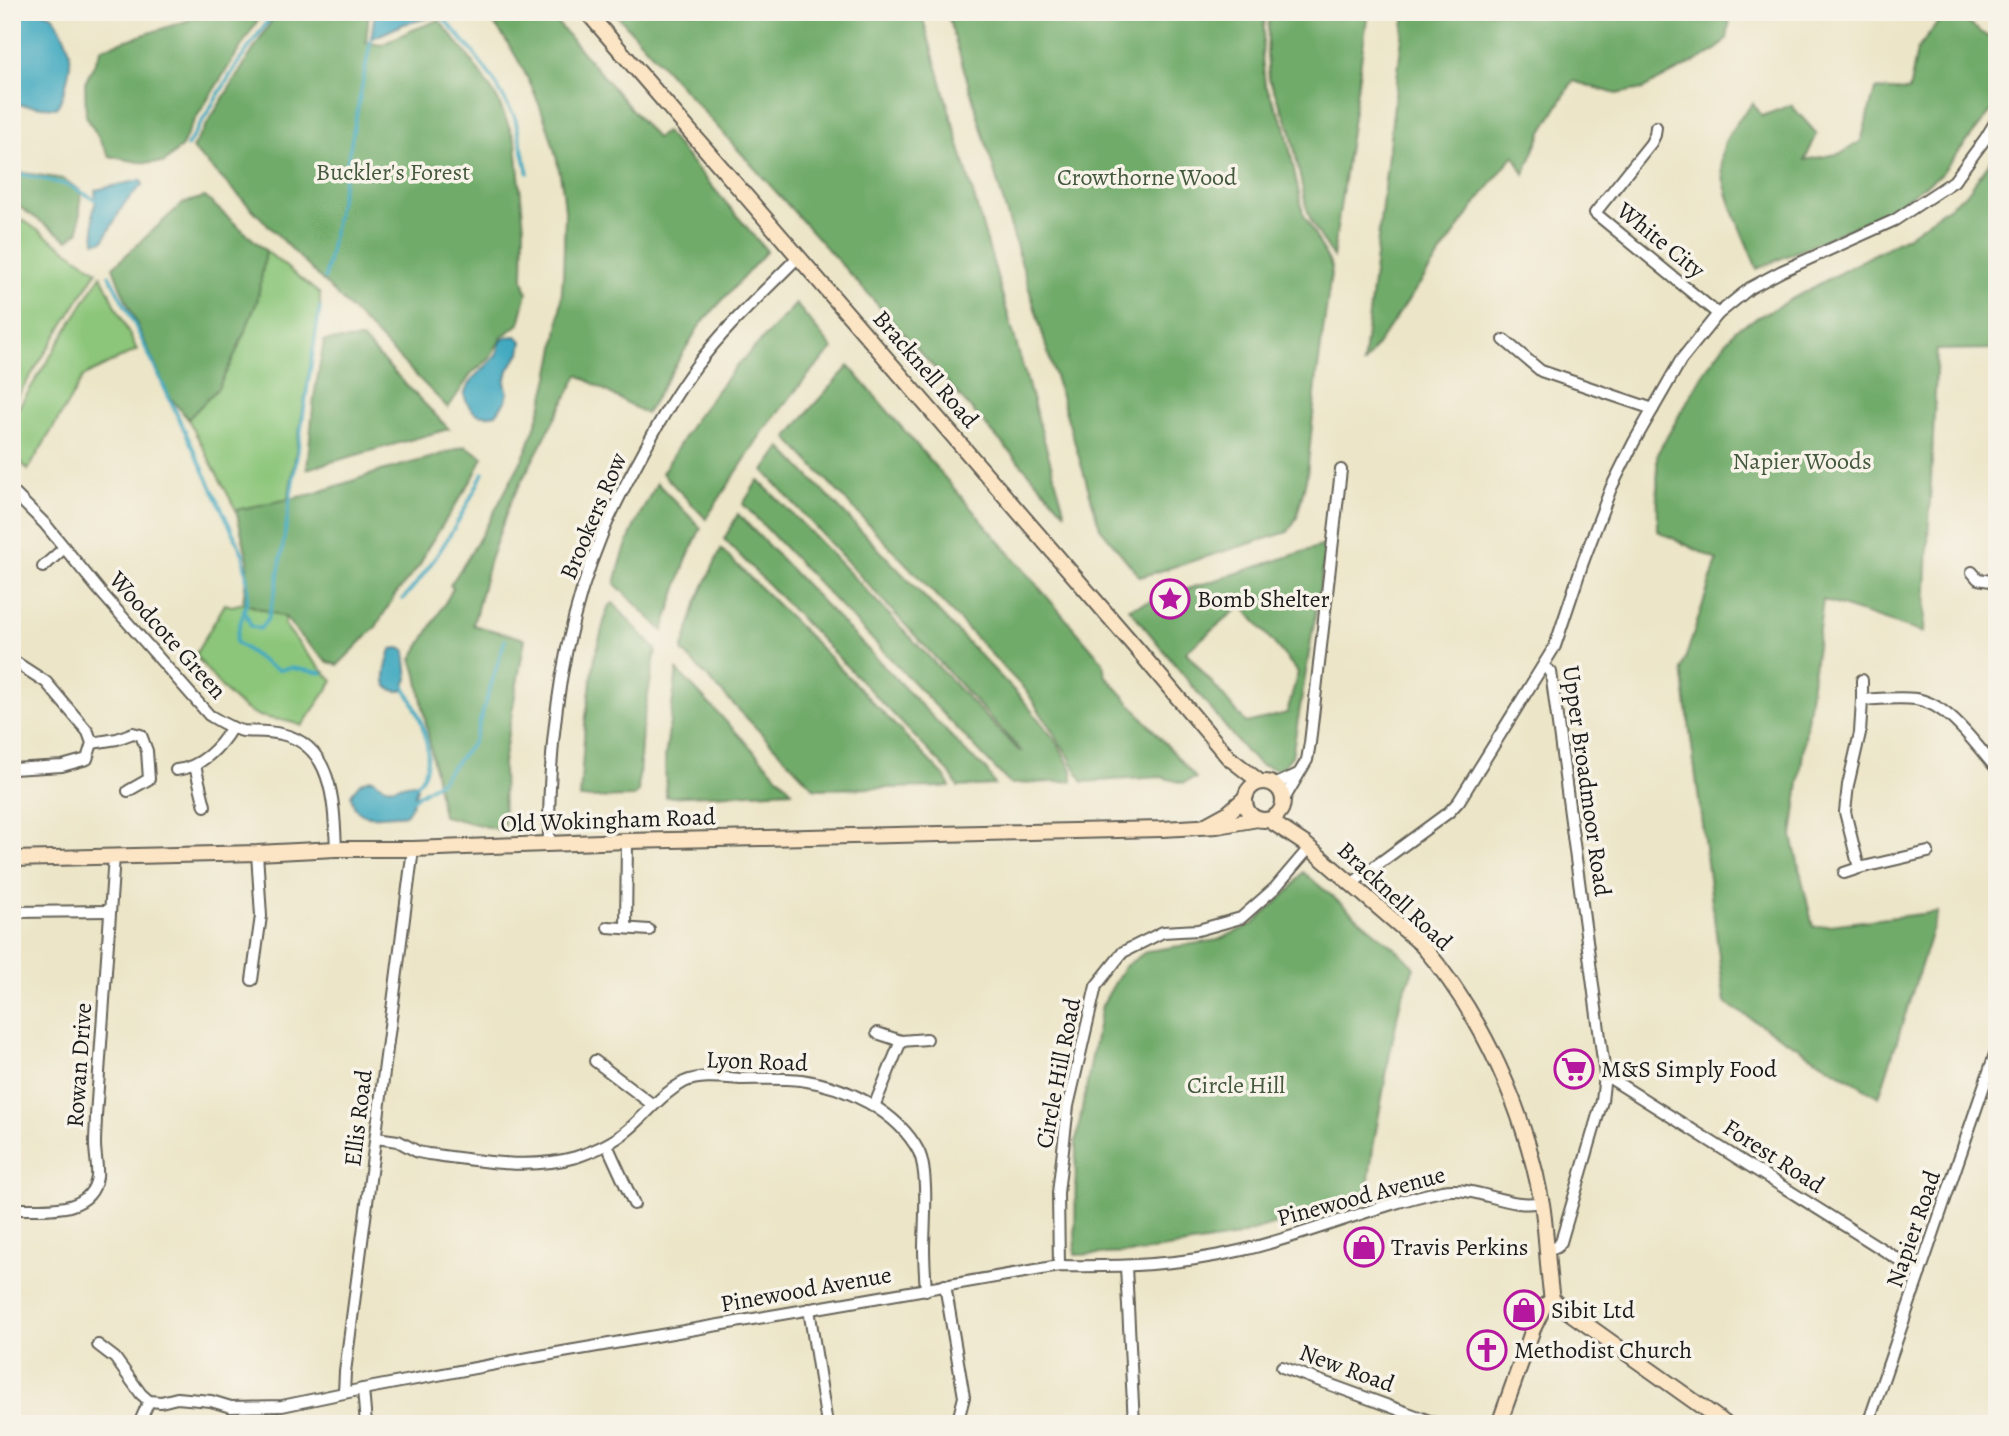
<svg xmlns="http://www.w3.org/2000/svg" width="2009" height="1436" font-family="Alegreya,serif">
<rect width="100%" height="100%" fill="#f7f3e8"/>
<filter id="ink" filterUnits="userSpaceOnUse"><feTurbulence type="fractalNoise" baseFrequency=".0143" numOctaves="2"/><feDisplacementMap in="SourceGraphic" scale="14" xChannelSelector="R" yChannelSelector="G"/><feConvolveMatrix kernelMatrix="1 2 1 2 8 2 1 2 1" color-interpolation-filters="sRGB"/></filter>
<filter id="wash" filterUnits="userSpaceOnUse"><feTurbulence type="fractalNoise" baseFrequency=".00686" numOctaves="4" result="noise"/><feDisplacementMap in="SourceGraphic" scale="28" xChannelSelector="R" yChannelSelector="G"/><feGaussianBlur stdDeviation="1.57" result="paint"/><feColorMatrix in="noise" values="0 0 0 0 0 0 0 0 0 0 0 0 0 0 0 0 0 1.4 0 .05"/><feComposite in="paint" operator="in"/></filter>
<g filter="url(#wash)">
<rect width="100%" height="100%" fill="#ece5c7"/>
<g fill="#8cc67a" stroke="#54714b" stroke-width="2">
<polygon points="23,220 97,271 16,399 12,394 12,231"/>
<polygon points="266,251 320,294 320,307 288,500 236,510 188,419 218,388 234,357 257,302"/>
<polygon points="101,275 137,350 84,376 28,470 12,452 12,418"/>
<path d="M 243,603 L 285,617 L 284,624 L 307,654 L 333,681 L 302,726 C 287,719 273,720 259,716 C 232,706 213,676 195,655 L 225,604 L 232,606 Z"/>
</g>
<g fill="#71ab6a" stroke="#466443" stroke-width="2" fill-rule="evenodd">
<polygon points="214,12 263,12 191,126 182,146 164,163 138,162 109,156 86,116 85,83 102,48"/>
<polygon points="277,12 369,12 366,42 381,45 410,31 439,20 466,53 497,98 516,143 524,228 523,279 527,293 519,324 503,336 488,360 472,373 448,408 192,148"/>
<path d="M 484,12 L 548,12 L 656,138 L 666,132 L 767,251 L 700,325 L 646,414 L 578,375 L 510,503 L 489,563 L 473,625 L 525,639 L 503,763 L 504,831 L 443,816 L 417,675 L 412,659 L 449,596 L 453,588 L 450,585 C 472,553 491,519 509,484 C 515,472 523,460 528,446 C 552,385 563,314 564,248 C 564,236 565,223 565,211 C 560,145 529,62 484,12 Z"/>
<polygon points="614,12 921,12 1065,513"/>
<polygon points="947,12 1265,12 1262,57 1265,84 1285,126 1303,213 1332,267 1317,375 1307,475 1297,517 1288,532 1140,577 1100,528"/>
<polygon points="1269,12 1368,12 1333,257 1312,223 1306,206 1290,128 1269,79 1267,54"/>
<polygon points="1405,12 1731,12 1727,39 1715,51 1643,89 1616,94 1573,81 1542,132 1524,174 1514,155 1477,202 1363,365"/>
<path d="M 1946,12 L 1952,12 L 1997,43 L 1997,104 L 1940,175 L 1885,213 L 1757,269 C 1746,240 1714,178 1723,149 C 1727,132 1742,116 1753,103 L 1762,116 L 1791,105 L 1817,134 L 1805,160 L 1842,153 L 1861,141 L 1875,89 L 1909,91 L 1917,50 Z"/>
<polygon points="1997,152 1997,349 1937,350 1924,633 1823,600 1792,836 1813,927 1938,912 1879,1097 1725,1003 1682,669 1717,560 1658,531 1657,454 1706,369 1736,329 1908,236 1967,193"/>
<polygon points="12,171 63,179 81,191 79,231 68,240 12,202"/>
<polygon points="205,197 266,251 257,302 234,357 218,388 188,419 168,395 120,286 113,267 183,203"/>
<polygon points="796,304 833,349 810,373 764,430 706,519 662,473 695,419 733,370"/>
<polygon points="362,339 449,429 307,469 314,397 324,341"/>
<polygon points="849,366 1103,662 1105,675 1196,778 1183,783 1161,777 1083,782 1069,757 1027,692 787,438 812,407"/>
<polygon points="465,446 483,457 473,478 427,549 420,565 395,595 376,627 338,665 328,662 321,656 300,636 285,617 243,603 248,560 236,510 313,494 381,471 430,458"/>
<path d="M 781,447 L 1023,700 L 1058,744 L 1072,770 L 1072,781 L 1010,784 L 743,504 L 758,480 C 848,567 931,662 1019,751 L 1021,751 L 764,471 Z"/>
<path d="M 657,483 L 701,528 L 686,560 L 663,631 L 615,584 C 624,544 637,518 657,483 Z"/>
<polygon points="738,514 970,756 986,769 995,785 958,787 949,772 724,539"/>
<path d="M 1327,544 L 1292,756 L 1280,770 L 1260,765 L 1245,751 L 1129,608 ZM 1242,605 L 1298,672 L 1287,713 L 1246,723 L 1186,652 Z"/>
<polygon points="721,549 807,634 945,777 950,787 815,789 682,651 697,601"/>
<polygon points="613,603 656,650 642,728 638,792 634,797 580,798 585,723 595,656 608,607"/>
<polygon points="677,670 792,791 666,797 665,758"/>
<polygon points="1303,872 1406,958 1414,968 1401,999 1390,1053 1373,1148 1367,1195 1231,1238 1134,1253 1075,1255 1076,1140 1102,1005 1124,967 1147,951 1218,940 1253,924 1291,889"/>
</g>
<g fill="#40a9c0" stroke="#2e626e" stroke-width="2">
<path d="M 12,12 C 24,12 41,9 51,15 C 57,18 70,47 70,55 C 72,65 63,101 56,108 L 12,104 Z"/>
<polygon points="375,12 438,12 438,16 404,24 371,39"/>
<polygon points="140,180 143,184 124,204 103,241 95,242 93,213 96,200 95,190"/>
<path d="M 516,336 L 522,341 L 520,353 L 508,370 L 505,383 L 508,393 L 506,400 L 496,414 C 477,418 470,413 464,395 C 472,371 487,371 497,353 C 500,348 498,342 505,338 C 508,336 512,337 516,336 Z"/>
<path d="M 398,648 L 405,650 L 408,679 L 402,691 C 375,692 387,667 390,652 L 392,649 Z"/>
<path d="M 373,779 C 393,795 394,784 414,783 L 417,788 L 410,809 L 406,815 C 383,813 355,827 351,795 C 357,786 361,780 373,779 Z"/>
</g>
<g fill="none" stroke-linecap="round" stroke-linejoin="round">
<g stroke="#40a9c0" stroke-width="3.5">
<polyline points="438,12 473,52 493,79 515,118 528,173"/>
<polyline points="187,146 236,66 274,12"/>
<polyline points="12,172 68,185 96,200"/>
<path d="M 109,275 L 131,317 L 243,554 C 245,570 250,588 246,604 C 243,617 237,629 236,642 L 268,665 L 279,670 L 291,668 L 322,673"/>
<polyline points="325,278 371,39"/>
<path d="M 403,599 C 436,563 462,517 483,473"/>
<polyline points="244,609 251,626 260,629 268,619 277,584 320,307"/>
<path d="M 404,686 C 419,711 442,762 415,786"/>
<polyline points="413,799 439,782 473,743 505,640"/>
</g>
</g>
</g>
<g filter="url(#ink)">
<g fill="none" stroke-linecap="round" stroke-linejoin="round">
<g stroke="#656258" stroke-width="14">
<g id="street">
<polyline points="1656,127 1655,135 1651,143 1595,213 1718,314"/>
<polyline points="1504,340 1541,371 1653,409"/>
<path d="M 12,491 L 45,524 L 99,590 L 209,715 C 219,721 231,729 243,731 C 256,732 268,731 281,734 C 334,745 334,806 336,849"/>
<polyline points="43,567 64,548"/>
<polyline points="1972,572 1978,579 1997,582"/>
<polyline points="12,660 46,682 88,732 92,743 87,759 62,766 12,769"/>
<polyline points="1544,667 1551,672 1605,1075 1602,1101 1561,1242 1557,1247 1547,1251"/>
<polyline points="1862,680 1862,700"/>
<polyline points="92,743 117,739 133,733 141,735 147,751 149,779 128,791"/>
<polyline points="195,766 205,806"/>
<path d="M 176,770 C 200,768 220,748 232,727"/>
<polyline points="1274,785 1298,774"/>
<polyline points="1283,801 1307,760 1310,743 1341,470"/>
<path d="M 549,845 C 548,740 561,634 601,537 C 612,509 627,482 641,456 C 658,424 675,394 697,365 C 727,325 764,292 799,256"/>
<path d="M 1928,852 L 1859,868 L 1845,812 L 1848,785 L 1860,733 L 1862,700 C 1880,699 1899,697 1916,699 C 1949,704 1976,746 1997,769"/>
<polyline points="1844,873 1859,868"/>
<polyline points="1351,884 1449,812 1459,801 1555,646 1583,562 1611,488 1634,442 1681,360 1718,314 1750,288 1782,271 1895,220 1954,181 1985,139 1997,119"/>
<polyline points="12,912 110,911"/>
<polyline points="608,927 649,930"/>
<polyline points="626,928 627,841"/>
<polyline points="252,980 261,916 257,853"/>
<polyline points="877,1033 901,1041 927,1039"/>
<polyline points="595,1061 653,1105"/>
<polyline points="1605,1075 1920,1273"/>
<polyline points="875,1104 901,1041"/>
<path d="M 376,1138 L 398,1141 L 418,1152 L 428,1154 C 477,1160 527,1171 576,1157 C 594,1151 613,1143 628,1130 C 647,1114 661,1094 684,1082 C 701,1074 724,1078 742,1079 C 762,1079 782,1078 801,1080 C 845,1086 898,1111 919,1152 C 929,1174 924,1223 924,1248 C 924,1262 925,1276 926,1290"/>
<polyline points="607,1145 634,1204"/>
<path d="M 12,1209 C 42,1208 91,1216 97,1177 C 98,1166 95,1155 95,1144 C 95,1134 96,1125 96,1116 L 114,856"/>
<polyline points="1059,1266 1058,1193 1068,1106 1096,986 1123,952 1163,932 1198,930 1241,918 1275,888 1309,848"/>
<polyline points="1126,1267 1134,1424"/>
<polyline points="945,1285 964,1397 957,1424"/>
<polyline points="809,1309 827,1424"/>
<path d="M 98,1345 L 115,1358 L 141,1394 L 149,1401 L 161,1402 L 177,1398 L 211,1401 L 231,1407 L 282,1406 L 363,1389 L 534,1357 L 1059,1266 C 1124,1267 1180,1265 1243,1250 C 1311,1234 1375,1205 1442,1191 C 1477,1185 1510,1210 1541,1202"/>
<polyline points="1282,1367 1438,1424"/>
<polyline points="363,1389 366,1424"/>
<polyline points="344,1393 345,1372 413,849"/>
<polyline points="139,1424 149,1401"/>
<polyline points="1868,1424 1997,1048"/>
</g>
</g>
<g stroke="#656258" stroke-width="18">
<g id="secondary">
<polyline points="587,12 1137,649 1228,757 1260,782"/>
<circle cx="1264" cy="801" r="19"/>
<path d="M 1269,820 L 1305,844 L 1421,944 C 1483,1016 1525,1110 1542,1204 C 1547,1235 1547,1268 1552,1300"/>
<polyline points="1206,825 1228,813 1245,798"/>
<polyline points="12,859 257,853 336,849 413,849 627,841 1162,829 1217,826 1258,819"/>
<polyline points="1552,1300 1726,1424"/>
<polyline points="1499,1424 1533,1329 1544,1306 1552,1300"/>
</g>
</g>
<use href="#street" stroke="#fff" stroke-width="10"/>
<use href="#secondary" stroke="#fce5c4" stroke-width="14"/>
</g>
</g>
<defs>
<g id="sight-ring" transform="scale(2.0125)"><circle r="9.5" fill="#f7f3e8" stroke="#b5179e" stroke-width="1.5"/><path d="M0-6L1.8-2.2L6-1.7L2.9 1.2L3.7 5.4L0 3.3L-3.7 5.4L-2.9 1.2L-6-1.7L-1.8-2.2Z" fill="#b5179e"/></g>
<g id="supermarket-ring" transform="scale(2.0125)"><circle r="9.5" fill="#f7f3e8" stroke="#b5179e" stroke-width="1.5"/><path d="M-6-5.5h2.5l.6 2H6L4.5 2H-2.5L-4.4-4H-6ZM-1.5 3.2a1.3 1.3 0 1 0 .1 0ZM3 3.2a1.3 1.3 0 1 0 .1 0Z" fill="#b5179e"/></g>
<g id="shop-ring" transform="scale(2.0125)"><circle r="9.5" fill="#f7f3e8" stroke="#b5179e" stroke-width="1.5"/><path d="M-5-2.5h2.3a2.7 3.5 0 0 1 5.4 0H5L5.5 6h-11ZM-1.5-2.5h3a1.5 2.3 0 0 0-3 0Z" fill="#b5179e"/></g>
<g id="church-ring" transform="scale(2.0125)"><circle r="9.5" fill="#f7f3e8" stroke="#b5179e" stroke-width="1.5"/><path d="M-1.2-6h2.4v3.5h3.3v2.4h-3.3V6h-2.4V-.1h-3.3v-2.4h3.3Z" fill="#b5179e"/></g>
</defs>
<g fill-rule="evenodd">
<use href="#sight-ring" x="1170" y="599"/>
<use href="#supermarket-ring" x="1574" y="1069"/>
<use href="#shop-ring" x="1364" y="1247"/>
<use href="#shop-ring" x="1524" y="1310"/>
<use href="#church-ring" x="1487" y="1350"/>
</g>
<g text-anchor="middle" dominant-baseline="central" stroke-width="7" stroke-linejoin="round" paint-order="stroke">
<g font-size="24" fill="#43583d" stroke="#f7f3e8">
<text x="393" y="172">Buckler's Forest</text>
<text x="1147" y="177">Crowthorne Wood</text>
<text x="1802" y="461">Napier Woods</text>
<text x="1236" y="1085">Circle Hill</text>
</g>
<g font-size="24" fill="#1c1c1c" stroke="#f7f3e8">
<text transform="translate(1661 240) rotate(39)">White City</text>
<text transform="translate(926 369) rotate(49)">Bracknell Road</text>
<text transform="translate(593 516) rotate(-67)">Brookers Row</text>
<text transform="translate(168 635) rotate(48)">Woodcote Green</text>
<text transform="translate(1587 781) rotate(82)">Upper Broadmoor Road</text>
<text transform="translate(608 820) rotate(-2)">Old Wokingham Road</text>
<text transform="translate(1395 896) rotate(43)">Bracknell Road</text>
<text transform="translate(757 1061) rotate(2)">Lyon Road</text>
<text transform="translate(79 1065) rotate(-86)">Rowan Drive</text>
<text transform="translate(1058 1073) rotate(-79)">Circle Hill Road</text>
<text transform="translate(358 1118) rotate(-83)">Ellis Road</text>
<text transform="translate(1774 1156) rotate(33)">Forest Road</text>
<text transform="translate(1361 1196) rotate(-15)">Pinewood Avenue</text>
<text transform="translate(1913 1229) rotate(-71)">Napier Road</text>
<text transform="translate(806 1289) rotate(-10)">Pinewood Avenue</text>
<text transform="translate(1347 1368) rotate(20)">New Road</text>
</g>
<g font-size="24" fill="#1c1c1c" stroke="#f7f3e8" text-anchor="start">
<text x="1197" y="599">Bomb Shelter</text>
<text x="1601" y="1069">M&amp;S Simply Food</text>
<text x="1391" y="1247">Travis Perkins</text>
<text x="1551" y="1310">Sibit Ltd</text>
<text x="1514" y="1350">Methodist Church</text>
</g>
</g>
<rect width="2009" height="1436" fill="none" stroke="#f7f3e8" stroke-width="42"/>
</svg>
